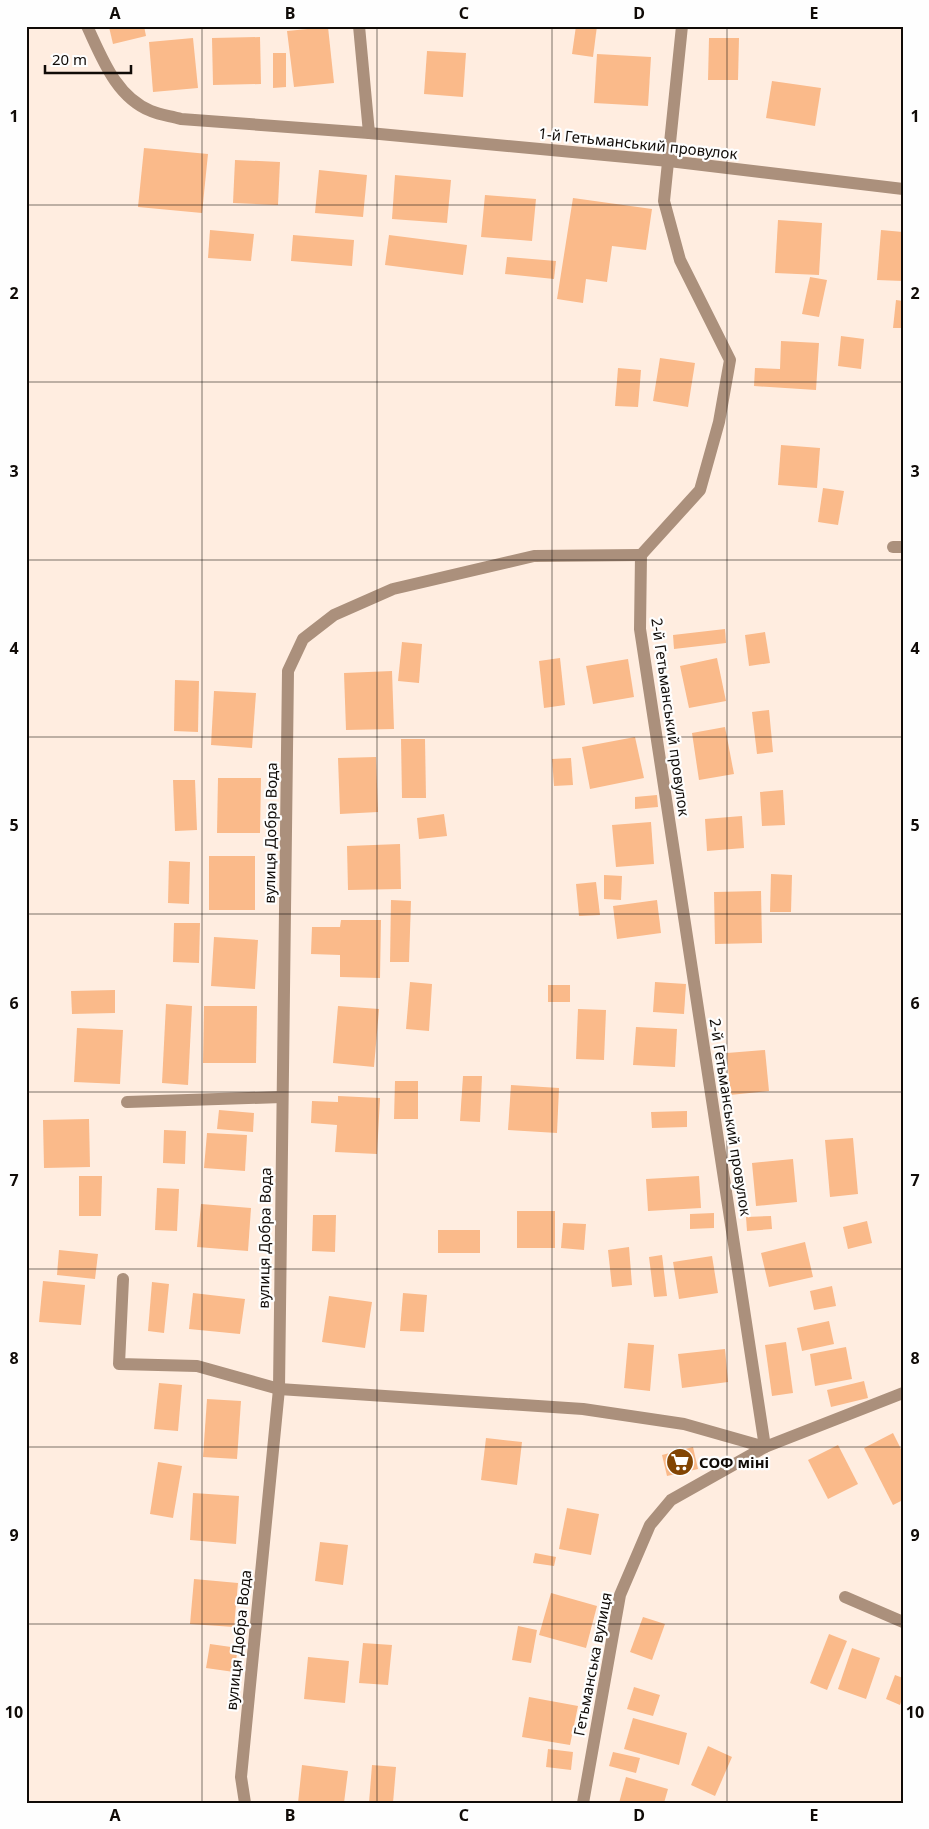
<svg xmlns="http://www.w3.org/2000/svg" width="929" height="1829" font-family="'Noto Sans',sans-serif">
<rect width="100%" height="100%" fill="#ffede0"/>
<g fill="#faba8a">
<polygon points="144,26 146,36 113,44 109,27"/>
<polygon points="576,26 597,26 593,57 572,54"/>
<polygon points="328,27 334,83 294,87 287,31"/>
<polygon points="260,37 261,84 213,85 212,38"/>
<polygon points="193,38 198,88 153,92 149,42"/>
<polygon points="709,38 739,38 738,80 708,80"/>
<polygon points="427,51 466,53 463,97 424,94"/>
<polygon points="273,53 286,53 286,87 273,88"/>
<polygon points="597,54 651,57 648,106 594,103"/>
<polygon points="772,81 821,88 815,126 766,118"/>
<polygon points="144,148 208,154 202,213 138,207"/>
<polygon points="235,160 280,162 278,205 233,203"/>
<polygon points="319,170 367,175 363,217 315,213"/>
<polygon points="395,175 451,180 447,223 392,219"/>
<polygon points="485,195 536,199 532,241 481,237"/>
<polygon points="573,198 652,209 646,250 612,246 607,282 586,279 583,303 557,299"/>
<polygon points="778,220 822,223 819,275 775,273"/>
<polygon points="210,230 254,234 251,261 208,258"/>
<polygon points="881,230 903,232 903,281 877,280"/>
<polygon points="293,235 354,240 352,266 291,261"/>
<polygon points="389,235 467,245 463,275 385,265"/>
<polygon points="507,257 556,261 554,279 505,274"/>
<polygon points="810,277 827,280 819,317 802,314"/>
<polygon points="896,300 903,301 903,328 893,328"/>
<polygon points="841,336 864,339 861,369 838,366"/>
<polygon points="781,341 819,343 816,390 754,386 755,368 780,369"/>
<polygon points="660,358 695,363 688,407 653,401"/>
<polygon points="618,368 641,370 638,407 615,406"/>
<polygon points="781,445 820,448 817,488 778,485"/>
<polygon points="823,488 844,491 838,525 818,522"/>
<polygon points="725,629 726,643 674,649 673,635"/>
<polygon points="765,632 770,663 749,666 745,635"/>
<polygon points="402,642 422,644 419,683 398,681"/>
<polygon points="560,658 565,705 544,708 539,661"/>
<polygon points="717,658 726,701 689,708 680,666"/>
<polygon points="628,659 634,697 593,704 586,666"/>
<polygon points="392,671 394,729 346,730 344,673"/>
<polygon points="175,680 199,681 198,732 174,731"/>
<polygon points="214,691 256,693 252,748 211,745"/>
<polygon points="769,710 773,752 757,754 752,712"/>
<polygon points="725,727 734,774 699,780 692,733"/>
<polygon points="635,737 644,778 590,789 582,747"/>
<polygon points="401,739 425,739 426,798 402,798"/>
<polygon points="376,757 378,812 340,814 338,758"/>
<polygon points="571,758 573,785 554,786 552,759"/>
<polygon points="218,778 261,778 260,833 217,833"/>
<polygon points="173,780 195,780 197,830 175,831"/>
<polygon points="783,790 785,825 762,826 760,792"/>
<polygon points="657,795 658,807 635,809 635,797"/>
<polygon points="444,814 447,836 419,839 417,818"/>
<polygon points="742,816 744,848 707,851 705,819"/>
<polygon points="651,822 654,864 616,867 612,825"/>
<polygon points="400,844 401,889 348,890 347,846"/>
<rect x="209" y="856" width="46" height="54"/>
<polygon points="169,861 190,862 189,904 168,903"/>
<polygon points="771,874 792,875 791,912 770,912"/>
<polygon points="604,875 622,876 621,900 604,899"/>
<polygon points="596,882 600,915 579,916 576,884"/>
<polygon points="761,891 762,943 715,944 714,892"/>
<polygon points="391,900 411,901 409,962 390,962"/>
<polygon points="657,900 661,933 617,939 613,906"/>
<polygon points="341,920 381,920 380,978 340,977 340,955 311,954 312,927 340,927"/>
<polygon points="174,923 200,923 199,963 173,962"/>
<polygon points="214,937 258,940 255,989 211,986"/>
<polygon points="410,982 432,984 429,1031 406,1029"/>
<polygon points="655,982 686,984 684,1014 653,1012"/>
<rect x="548" y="985" width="22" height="17"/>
<polygon points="115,990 115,1013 72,1014 71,991"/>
<polygon points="166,1004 192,1006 188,1085 162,1083"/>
<polygon points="204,1006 257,1006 256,1063 203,1063"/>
<polygon points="338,1006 379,1009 374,1067 333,1063"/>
<polygon points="578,1009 606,1010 604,1060 576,1059"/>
<polygon points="636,1027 677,1029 675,1067 633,1065"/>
<polygon points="77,1028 123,1030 120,1084 74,1082"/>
<polygon points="765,1050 769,1091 730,1095 727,1053"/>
<polygon points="463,1076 482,1076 480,1122 460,1121"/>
<polygon points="395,1081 418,1081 418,1119 394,1119"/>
<polygon points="511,1085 559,1088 557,1133 508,1130"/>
<polygon points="338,1096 380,1098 377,1154 335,1152 337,1125 311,1123 312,1101 338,1102"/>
<polygon points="219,1110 254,1113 253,1132 217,1129"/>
<polygon points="687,1111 687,1127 652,1128 651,1112"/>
<polygon points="89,1119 90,1167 44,1168 43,1120"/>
<polygon points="164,1130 186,1131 185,1164 163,1163"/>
<polygon points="207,1133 247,1135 245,1171 204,1168"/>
<polygon points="853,1138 858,1194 830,1197 825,1140"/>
<polygon points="793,1159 797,1202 756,1206 752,1163"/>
<polygon points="79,1176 102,1176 101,1216 79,1216"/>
<polygon points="699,1176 701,1208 648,1211 646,1179"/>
<polygon points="157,1188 179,1189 177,1231 155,1230"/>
<polygon points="201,1204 251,1208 248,1251 197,1247"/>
<rect x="517" y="1211" width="38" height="37"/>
<polygon points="714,1213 714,1228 690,1229 690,1214"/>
<polygon points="313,1215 336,1215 335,1252 312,1251"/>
<polygon points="771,1216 772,1229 747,1231 746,1217"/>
<polygon points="867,1221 872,1243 848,1249 843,1227"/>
<polygon points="563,1223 586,1224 584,1250 561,1248"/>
<rect x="438" y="1230" width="42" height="23"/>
<polygon points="805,1242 813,1277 769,1287 761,1253"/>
<polygon points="629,1247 632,1285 612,1287 608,1250"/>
<polygon points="59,1250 98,1254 95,1279 57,1275"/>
<polygon points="662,1255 667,1296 654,1297 649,1257"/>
<polygon points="712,1256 718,1293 679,1299 673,1262"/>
<polygon points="43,1281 85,1285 81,1325 39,1322"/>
<polygon points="152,1282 169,1284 164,1333 148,1331"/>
<polygon points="832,1286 836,1306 814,1310 810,1291"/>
<polygon points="193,1293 245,1299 240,1334 189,1329"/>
<polygon points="403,1293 427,1295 424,1332 400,1331"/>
<polygon points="329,1296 372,1302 365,1348 322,1342"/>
<polygon points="829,1321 834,1344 802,1351 797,1328"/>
<polygon points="786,1342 793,1393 772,1396 765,1345"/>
<polygon points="628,1343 654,1345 650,1391 624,1388"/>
<polygon points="846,1347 852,1379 815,1386 810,1354"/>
<polygon points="725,1349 728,1382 682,1388 678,1354"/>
<polygon points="864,1381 868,1398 831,1407 827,1390"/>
<polygon points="159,1383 182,1385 178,1431 154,1429"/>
<polygon points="207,1399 241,1401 237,1459 203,1457"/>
<polygon points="893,1433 903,1453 903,1500 893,1505 864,1448"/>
<polygon points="486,1438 522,1442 517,1485 481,1480"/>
<polygon points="838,1445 858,1484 828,1499 808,1460"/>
<polygon points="693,1447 698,1469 667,1476 662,1455"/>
<polygon points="158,1462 182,1466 173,1518 150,1514"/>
<polygon points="193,1493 239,1496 236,1544 190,1540"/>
<polygon points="567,1508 599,1514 591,1555 559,1549"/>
<polygon points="320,1542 348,1545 343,1585 315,1581"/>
<polygon points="535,1553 556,1557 554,1566 533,1563"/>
<polygon points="194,1579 238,1583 234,1627 190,1624"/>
<polygon points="551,1593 597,1606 586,1648 539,1635"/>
<polygon points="643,1617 665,1624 652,1660 630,1652"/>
<polygon points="518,1626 537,1630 531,1663 512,1660"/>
<polygon points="829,1634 847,1641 827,1690 810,1683"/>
<polygon points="363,1643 392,1645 388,1685 359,1683"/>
<polygon points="210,1644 238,1648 234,1672 206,1668"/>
<polygon points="852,1648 880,1658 866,1699 838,1689"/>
<polygon points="308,1657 349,1661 345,1703 304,1699"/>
<polygon points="895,1675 903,1678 903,1696 900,1705 886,1699"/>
<polygon points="634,1687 660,1695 653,1716 627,1709"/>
<polygon points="529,1697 578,1706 570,1745 522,1737"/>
<polygon points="633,1718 687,1733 679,1765 624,1749"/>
<polygon points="708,1746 732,1757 715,1796 691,1785"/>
<polygon points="548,1749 573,1752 571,1770 546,1767"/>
<polygon points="613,1752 640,1758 636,1773 609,1766"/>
<polygon points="302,1765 348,1771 344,1803 298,1803"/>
<polygon points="372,1765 396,1767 393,1803 369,1803"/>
<polygon points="626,1777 668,1789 664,1803 619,1803"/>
</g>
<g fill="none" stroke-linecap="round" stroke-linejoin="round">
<g stroke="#ab907c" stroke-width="12">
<path d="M 87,26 C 102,58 116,97 151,111 C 160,115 171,116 181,119 L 369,133 L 669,161 L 903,189"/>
<polyline points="359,26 369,133"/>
<polyline points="893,547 903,547"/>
<polyline points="127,1102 282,1097"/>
<polyline points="123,1279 119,1364 197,1366 279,1389 583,1409 684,1424 765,1447 640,629 641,555 700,490 719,422 730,360 680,260 664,201 682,26"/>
<polyline points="845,1597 903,1622"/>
<polyline points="245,1803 241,1777 279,1389 288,671 303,639 334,615 393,589 534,556 641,555"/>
<polyline points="583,1803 620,1595 650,1525 671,1500 765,1447 903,1393"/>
</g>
</g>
<path fill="none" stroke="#100b07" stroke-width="1" stroke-opacity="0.55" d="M 202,26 L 202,1803M 377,26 L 377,1803M 552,26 L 552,1803M 727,26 L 727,1803M 26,205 L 903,205M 26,382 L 903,382M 26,560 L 903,560M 26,737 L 903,737M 26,914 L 903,914M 26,1092 L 903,1092M 26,1269 L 903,1269M 26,1447 L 903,1447M 26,1624 L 903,1624"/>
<defs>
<g id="supermarket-disc" transform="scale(1.4375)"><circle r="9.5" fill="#824503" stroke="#fefefe"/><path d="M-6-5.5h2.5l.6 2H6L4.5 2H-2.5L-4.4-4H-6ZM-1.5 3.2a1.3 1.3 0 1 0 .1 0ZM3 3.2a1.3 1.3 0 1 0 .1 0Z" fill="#fff"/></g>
</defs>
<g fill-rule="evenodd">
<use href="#supermarket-disc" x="680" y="1462"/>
</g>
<g text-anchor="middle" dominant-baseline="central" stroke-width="4.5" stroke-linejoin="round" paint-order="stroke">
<g font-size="15" fill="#100b07" stroke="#fefefe">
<text transform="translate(638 143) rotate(6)">1-й Гетьманський провулок</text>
<text transform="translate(671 717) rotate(82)">2-й Гетьманський провулок</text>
<text transform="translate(270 833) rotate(-89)">вулиця Добра Вода</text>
<text transform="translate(731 1117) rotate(81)">2-й Гетьманський провулок</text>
<text transform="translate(264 1238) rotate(-89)">вулиця Добра Вода</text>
<text transform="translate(238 1640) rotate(-84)">вулиця Добра Вода</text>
<text transform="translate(592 1664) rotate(-79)">Гетьманська вулиця</text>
</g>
<g font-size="15" font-weight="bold" fill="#100b07" stroke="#fefefe" text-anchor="start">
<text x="699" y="1462">СОФ міні</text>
</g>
</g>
<rect width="929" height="1829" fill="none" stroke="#fefefe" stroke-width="55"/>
<path d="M45 65v8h86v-8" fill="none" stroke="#100b07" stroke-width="2.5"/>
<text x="52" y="65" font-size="15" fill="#100b07" stroke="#fefefe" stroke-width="4" paint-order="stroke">20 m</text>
<rect x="28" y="28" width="874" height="1774" fill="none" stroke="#100b07" stroke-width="2"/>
<g font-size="16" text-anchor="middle" font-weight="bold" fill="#100b07">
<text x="115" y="19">A</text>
<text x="290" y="19">B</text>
<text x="464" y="19">C</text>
<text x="639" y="19">D</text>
<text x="814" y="19">E</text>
<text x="14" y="122">1</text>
<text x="915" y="122">1</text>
<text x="14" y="299">2</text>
<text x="915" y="299">2</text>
<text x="14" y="477">3</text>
<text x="915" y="477">3</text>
<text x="14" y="654">4</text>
<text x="915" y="654">4</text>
<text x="14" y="831">5</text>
<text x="915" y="831">5</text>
<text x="14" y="1009">6</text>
<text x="915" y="1009">6</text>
<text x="14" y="1186">7</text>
<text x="915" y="1186">7</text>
<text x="14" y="1364">8</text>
<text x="915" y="1364">8</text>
<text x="14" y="1541">9</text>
<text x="915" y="1541">9</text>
<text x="14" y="1718">10</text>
<text x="915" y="1718">10</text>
<text x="115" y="1821">A</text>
<text x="290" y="1821">B</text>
<text x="464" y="1821">C</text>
<text x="639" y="1821">D</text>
<text x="814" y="1821">E</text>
</g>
</svg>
